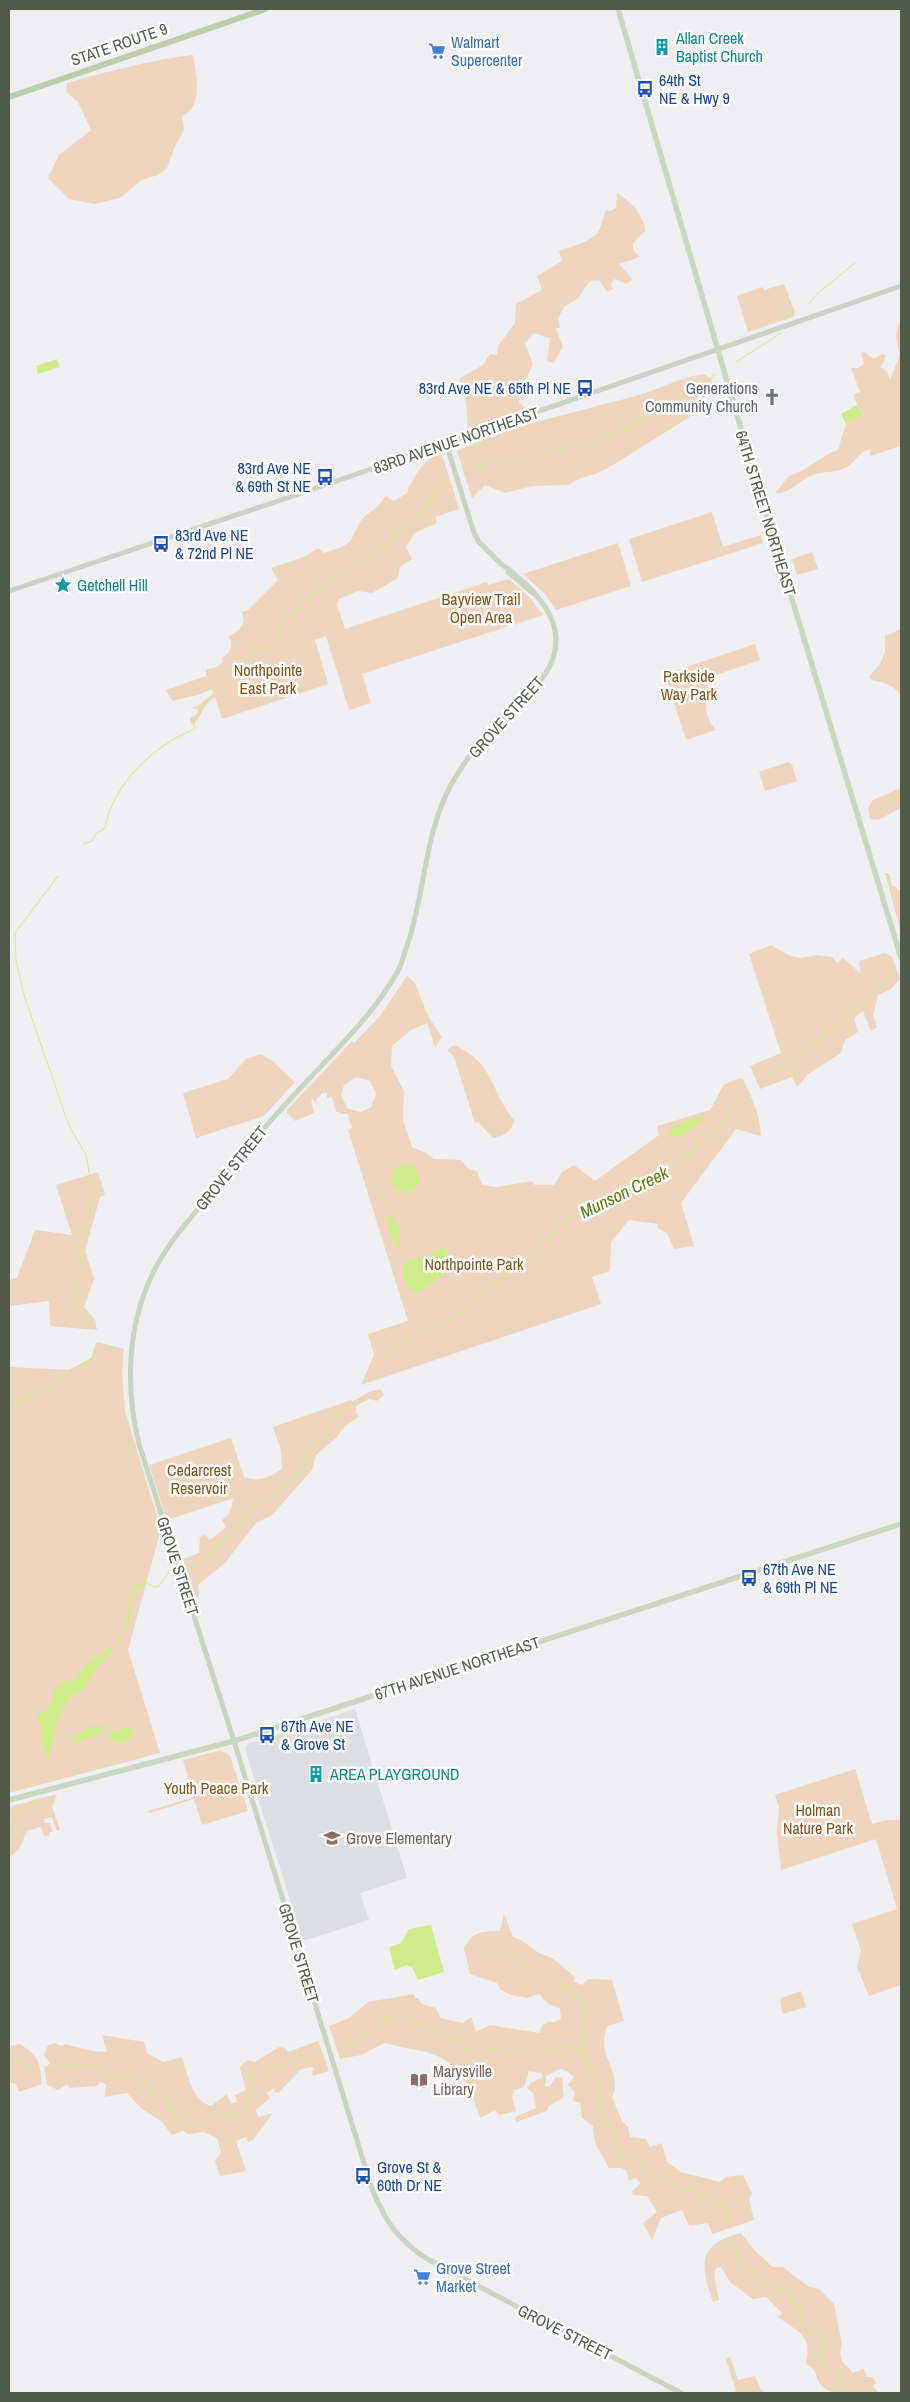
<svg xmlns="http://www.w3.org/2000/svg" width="910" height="2402" font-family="'Archivo Narrow',sans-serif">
<rect width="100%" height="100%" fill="#efeef1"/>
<polygon fill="#dddedf" points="355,1709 407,1878 360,1893 369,1920 306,1940 302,1938 258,1798 260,1797 245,1749 247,1744"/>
<g fill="#efd5bd" fill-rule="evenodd">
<path d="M 193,55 C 196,72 204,108 182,116 L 184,130 L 175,146 L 167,168 L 158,175 L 141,180 L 122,197 L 95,204 L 69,199 L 48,178 L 59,155 L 91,130 L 78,102 L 66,92 L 67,83 C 109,71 150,60 193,55 Z"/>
<path d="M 617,193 C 631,202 644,214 645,231 L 633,243 L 633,250 L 640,257 L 619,264 L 632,279 L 628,284 L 614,279 L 611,284 L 613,289 L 607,292 L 599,280 L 590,281 L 578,298 L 564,307 L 558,318 L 560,327 L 556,329 L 563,347 L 553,363 L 547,361 L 550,338 L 534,333 L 525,343 L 533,365 C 526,377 521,388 519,402 L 526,409 L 468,429 L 466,402 L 459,379 L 483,365 L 490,354 L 497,355 L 498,346 L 515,323 L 516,304 L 542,290 L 537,276 L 562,261 L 559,251 C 570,247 591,242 598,232 C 601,228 603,217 606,210 L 610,211 L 616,208 Z"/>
<polygon points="784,284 795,312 793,317 748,332 737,296 763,287 764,290"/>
<path d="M 901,321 L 901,446 L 870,456 L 871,449 C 857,452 857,461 847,467 C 838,473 823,471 813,475 C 800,479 789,495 775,493 L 789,476 L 803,470 L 830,453 L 838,450 L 846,424 L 863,415 L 855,400 L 854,394 L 860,392 L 851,368 L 858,368 L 864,364 L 861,353 L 865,352 L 870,357 L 875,358 L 883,354 L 886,356 L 881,367 L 887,372 L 890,380 L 900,354 C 896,343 894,331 901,321 Z"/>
<path d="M 704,374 L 711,379 L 713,387 L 688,418 L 613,465 L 598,473 L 578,479 L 569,485 L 532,486 L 505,493 L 485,485 L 472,498 L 457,451 C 515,424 574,413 635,396 C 658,390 680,377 704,374 Z"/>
<path d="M 438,454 L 443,457 L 459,509 L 435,517 L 437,523 L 415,533 L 406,547 L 412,559 L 400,567 L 398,578 L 372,593 L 358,591 L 339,599 L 337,605 L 345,629 L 487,582 L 488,585 L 509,579 L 531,599 L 543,615 L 362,674 L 371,703 L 349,710 L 326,636 L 315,640 L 328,684 L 222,719 L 215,697 C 204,704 202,714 194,724 L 191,723 L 190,718 L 197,714 L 198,710 L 192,708 L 200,704 L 214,693 L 212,689 L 198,695 L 172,701 L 166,690 L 206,676 L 206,670 C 214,667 217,669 223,661 L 221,658 C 230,654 232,649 231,640 L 228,637 L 239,630 L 244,622 L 242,612 L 248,610 L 278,580 L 271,568 L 304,557 L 318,548 L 324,553 C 332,550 343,548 349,542 C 355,536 357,524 363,518 C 373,509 377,509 386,496 L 394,501 L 407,493 C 412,479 424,459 438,454 Z"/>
<polygon points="712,512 723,547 761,535 763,543 642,582 629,539"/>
<polygon points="618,543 631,586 556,610 545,594 523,574"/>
<polygon points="812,552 818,569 797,575 792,559"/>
<path d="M 901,629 L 901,695 C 892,684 885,683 872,680 L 869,677 L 880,664 L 885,652 L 885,636 Z"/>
<path d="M 755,644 L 760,660 L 710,677 C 706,697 701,714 716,730 L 686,740 L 665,674 Z"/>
<polygon points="788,762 792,765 797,781 765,791 759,772"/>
<polygon points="901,788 901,808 878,820 870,819 868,808 873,800"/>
<polygon points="885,873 889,873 892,885 901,891 901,933"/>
<polygon points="771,945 790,956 802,958 816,955 832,957 837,963 843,958 861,974 859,961 885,953 892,957 900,979 891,989 878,995 873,1015 877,1027 871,1031 863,1011 854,1018 858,1032 845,1040 841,1053 808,1074 797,1087 792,1077 760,1089 750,1066 781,1053 749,954"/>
<path d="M 407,976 L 415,983 L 428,1016 L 442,1037 L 435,1047 L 427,1023 L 411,1030 L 392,1046 L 391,1066 L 404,1091 L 403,1120 L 412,1147 L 426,1153 L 434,1159 L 461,1160 L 469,1169 L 477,1171 L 482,1185 L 496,1187 L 532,1181 L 535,1185 L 554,1185 L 562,1172 L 574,1165 L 595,1181 L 659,1135 L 657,1126 L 710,1110 L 724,1084 L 742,1078 C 752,1097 760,1115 761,1136 L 736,1129 L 681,1203 L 694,1246 L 674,1249 L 667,1233 L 657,1228 L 658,1224 L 629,1220 L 611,1242 L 610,1271 L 592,1277 L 601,1304 L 361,1385 L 374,1355 L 368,1334 L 408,1321 L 348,1130 L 352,1128 L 348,1114 L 342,1114 L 336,1111 L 332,1097 L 327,1098 L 327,1093 L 323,1093 L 316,1099 L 317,1104 L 313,1099 L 311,1100 L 314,1113 L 295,1121 L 287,1113 L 287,1110 L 352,1041 L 354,1043 L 380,1016 ZM 356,1077 L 370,1081 L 376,1094 L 371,1107 L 361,1112 L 347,1108 L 341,1095 L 344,1085 Z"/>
<path d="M 454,1045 C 496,1064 489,1090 514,1120 C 513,1131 503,1136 493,1138 L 478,1122 L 475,1123 L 454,1057 L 447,1050 Z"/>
<polygon points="261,1054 271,1060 295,1082 264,1116 196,1138 183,1093 228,1079 246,1059"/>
<polygon points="98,1172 105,1195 100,1197 85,1251 94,1279 84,1307 95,1320 97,1330 50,1326 49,1301 9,1306 9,1280 17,1278 35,1230 72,1235 56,1185"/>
<polygon points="97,1342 124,1349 122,1374 125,1411 161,1529 128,1650 160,1753 9,1793 9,1367 69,1370 91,1358"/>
<path d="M 381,1389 L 384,1395 L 377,1401 L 369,1399 L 356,1406 L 356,1413 L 359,1417 L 345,1426 L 337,1437 L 316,1455 L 312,1470 L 272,1515 L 256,1523 L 225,1563 L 198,1585 L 199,1597 L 193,1598 L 183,1559 L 199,1553 L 200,1537 L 205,1535 L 210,1540 L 226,1527 L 222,1520 L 229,1514 L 234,1498 L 167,1520 L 149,1465 L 231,1438 L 244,1477 C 258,1483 270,1477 282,1469 L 281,1450 L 273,1427 L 351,1400 L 352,1402 L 369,1392 Z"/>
<polygon points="221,1750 230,1756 248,1811 202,1825 194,1799 149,1813 148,1811 194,1797 183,1760"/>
<polygon points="855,1769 872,1824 886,1820 901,1820 901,1985 869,1996 857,1967 861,1950 852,1924 897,1909 876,1839 781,1870 777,1832 779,1807 775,1795"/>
<polygon points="57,1794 52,1807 60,1830 57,1831 52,1817 44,1819 45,1823 50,1823 53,1832 49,1832 50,1835 44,1836 41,1827 27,1831 19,1849 11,1856 9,1853 9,1807"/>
<path d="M 504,1914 L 513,1937 L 521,1940 L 539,1953 L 552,1958 L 575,1977 L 574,1982 L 582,1985 L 588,1979 L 612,1980 L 624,2021 L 607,2026 C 606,2031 604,2037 604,2042 C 604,2061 622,2078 612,2097 L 622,2121 L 628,2127 L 630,2137 L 646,2139 L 650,2147 L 662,2143 L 667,2162 L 681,2172 L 720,2182 L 726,2177 L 743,2175 L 752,2194 L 749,2199 L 754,2220 L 712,2234 L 708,2223 L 689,2226 L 682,2210 L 661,2218 L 652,2240 L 643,2223 L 657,2212 L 647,2196 L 633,2195 L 632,2191 L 641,2183 L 636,2178 L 629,2181 L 626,2170 L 621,2168 L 609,2168 C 600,2149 594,2149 593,2126 L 582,2118 L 580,2103 L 573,2101 L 575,2092 L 568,2085 L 574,2077 L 567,2071 L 560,2069 L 546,2076 L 545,2086 L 549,2087 L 556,2077 L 562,2078 L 564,2097 L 549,2106 L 547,2111 L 516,2122 L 515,2117 L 536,2108 L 533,2093 L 527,2088 L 531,2083 L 543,2077 L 541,2073 L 529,2071 L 524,2087 L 514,2090 L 512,2097 L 516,2111 L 499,2115 L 495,2110 L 480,2118 C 467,2078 456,2055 411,2049 C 402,2048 393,2044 384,2043 L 361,2055 L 340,2059 L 329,2026 L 349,2018 L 368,2002 L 414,1994 L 415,1998 L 418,1998 L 422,2004 L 436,2008 L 440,2018 L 463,2023 L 471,2017 L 476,2032 L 490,2025 L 540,2033 L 542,2025 L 548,2022 L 554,2022 L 561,2019 L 560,2008 L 548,2004 L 539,1994 L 527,1998 L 511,1995 L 501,1990 L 497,1983 L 470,1974 L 464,1948 C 474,1930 481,1932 500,1931 Z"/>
<polygon points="801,1991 806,2007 783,2014 780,2003 781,1998"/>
<path d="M 102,2035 L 144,2042 L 147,2053 L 163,2062 L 182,2057 C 188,2075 191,2100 211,2106 L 227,2094 L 231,2104 L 237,2102 L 235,2095 L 246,2090 L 240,2067 L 247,2060 L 255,2062 L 279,2047 L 285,2048 L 288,2052 L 318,2041 L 329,2071 L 313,2076 L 312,2071 L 315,2070 L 312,2067 L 301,2069 L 278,2093 L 274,2092 L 275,2088 L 266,2093 L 270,2098 L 256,2110 L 258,2117 L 273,2113 L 253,2140 L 248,2142 L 246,2137 L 236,2141 L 246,2171 L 220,2176 L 215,2161 L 221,2153 L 217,2138 L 204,2132 L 188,2134 L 183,2131 L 172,2135 L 161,2121 L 142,2109 L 127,2093 L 105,2097 L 106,2084 L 100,2082 L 96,2086 L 70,2088 L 67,2084 L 58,2090 L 47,2085 L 44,2065 L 46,2067 L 50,2063 L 44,2056 L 48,2045 L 55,2043 L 61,2046 L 66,2044 C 75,2047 99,2054 107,2051 Z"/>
<path d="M 20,2044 C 39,2057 40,2061 42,2084 L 19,2092 L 16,2084 L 9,2082 L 9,2046 Z"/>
<path d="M 741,2233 L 756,2252 L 773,2267 L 783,2267 L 809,2287 L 819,2289 L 834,2304 L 842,2344 L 840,2353 L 842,2361 L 853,2373 L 864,2369 L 867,2377 L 873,2377 L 876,2383 L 873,2386 L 878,2393 C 862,2393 832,2399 821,2385 C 813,2375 821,2373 806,2364 C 806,2358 809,2349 807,2344 C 804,2332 787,2324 778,2317 L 782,2313 L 766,2297 L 753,2299 L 730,2282 L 721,2267 L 716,2268 L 714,2275 L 719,2300 L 713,2302 C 700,2265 697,2244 741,2233 Z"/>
<polygon points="730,2357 738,2380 755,2376 761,2390 765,2393 731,2393 736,2391 726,2359"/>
</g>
<g fill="#cfec8a">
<polygon points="57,359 60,367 38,374 36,366"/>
<polygon points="857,405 863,415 846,424 841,414"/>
<path d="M 702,1116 L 704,1119 L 682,1136 L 667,1136 C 673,1123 690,1120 702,1116 Z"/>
<circle cx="405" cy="1178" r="14"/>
<path d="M 389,1215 C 400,1221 403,1238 398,1249 L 391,1237 L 386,1217 Z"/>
<path d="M 442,1247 L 446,1249 L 447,1264 L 444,1275 L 416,1293 C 406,1288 402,1277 403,1266 L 409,1259 L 429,1256 Z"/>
<path d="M 147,1581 C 143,1587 137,1588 134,1595 C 127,1614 136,1622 119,1640 C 115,1645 115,1648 108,1651 L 108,1657 L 96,1668 L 83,1690 C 67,1693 51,1729 54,1744 L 49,1748 L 50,1759 L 54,1770 L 51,1772 L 52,1780 L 50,1771 L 53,1767 L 39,1739 L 42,1738 L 41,1723 L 35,1716 C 62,1706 44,1680 74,1681 L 80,1671 L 94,1658 L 100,1657 L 107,1649 L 113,1647 L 118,1638 L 124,1634 L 131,1597 L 136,1585 Z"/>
<polygon points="92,1725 107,1727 98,1736 72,1743 70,1741 78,1733"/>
<path d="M 127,1727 L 132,1729 L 134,1734 C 128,1745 117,1745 108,1738 L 111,1732 Z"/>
<polygon points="431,1925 444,1972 418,1980 412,1967 407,1965 395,1970 389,1947 401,1943 409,1929"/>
</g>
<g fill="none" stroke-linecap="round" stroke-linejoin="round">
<g stroke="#cfec8a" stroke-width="1">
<polyline points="809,304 817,294 855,263"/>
<polyline points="779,319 790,315 793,309"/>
<polyline points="736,362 781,333"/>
<polyline points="464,475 484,464 501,460 543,454 582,443 601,441 663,410 715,375"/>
<polyline points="876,810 901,797"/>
<path d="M 83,844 L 92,841 L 96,834 L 105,828 C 112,785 155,744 195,729 L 193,720 C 206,704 203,698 225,691 L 229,683 L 246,668 L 246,660 L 249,651 L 256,650 L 267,651 L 276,645 L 279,628 L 309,598 L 336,575 L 364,563 L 415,520 L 449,479"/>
<path d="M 58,876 L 15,933 L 16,961 L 24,995 L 69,1126 L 86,1155 L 91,1182 L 90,1216 L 74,1236 L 78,1243 L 83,1278 C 77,1286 71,1305 80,1314 C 83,1317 87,1317 90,1320 L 91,1326"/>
<path d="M 758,1081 C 808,1052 856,1011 897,972"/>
<polyline points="371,1184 377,1190"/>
<polyline points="382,1198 386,1204"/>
<path d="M 417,1334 L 425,1333 C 428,1330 436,1325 442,1326 L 464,1311 L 482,1294 L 540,1247 L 565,1222 L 579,1212 L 668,1173 L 718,1129 L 748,1090"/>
<polyline points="377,1376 376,1364 396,1350 407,1339 413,1337"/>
<polyline points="9,1403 22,1400 24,1397 36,1397 39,1392 62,1383 67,1371 76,1369 93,1358 96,1344"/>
<polyline points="186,1571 194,1568 241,1526 252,1507 280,1492 304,1469 308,1452 340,1413 349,1406 367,1399"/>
<polyline points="145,1582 154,1587 159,1586 168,1573 174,1574"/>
<polyline points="9,1830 14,1826 16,1815 37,1799"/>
<polyline points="480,1955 515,1957 536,1975 557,1975 572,1996 583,2001 589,2012 581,2051"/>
<path d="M 343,2043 L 350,2042 L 357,2045 L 364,2035 L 368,2034 L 376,2021 L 384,2023 L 387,2017 L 391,2016 L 395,2020 L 403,2022 L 408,2017 L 414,2025 C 427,2022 441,2034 451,2041 L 459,2039 L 461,2047 L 481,2054 L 490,2048 L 513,2054 C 523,2049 527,2053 537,2054 C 547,2055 557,2048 565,2043 L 584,2053 L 585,2059 L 599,2079 C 594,2110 614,2132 625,2158 L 639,2160 L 646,2170 L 666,2184 L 671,2184 L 677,2188 L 693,2188 L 714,2202 L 720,2202 L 726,2208 L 731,2224"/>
<polyline points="9,2059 19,2059 21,2064 28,2066 36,2072"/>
<path d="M 48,2072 C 64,2063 83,2063 100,2068 C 105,2076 110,2078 119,2077 L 123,2079 L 134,2074 L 144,2085 L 148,2085 L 156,2096 L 165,2096 L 175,2111 L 174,2117 C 182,2125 187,2124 197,2123 L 200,2119 L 202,2125 L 215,2115 L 240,2116 L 239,2112 L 252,2095 L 252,2076 L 256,2070 L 270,2070 L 272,2065 C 284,2068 291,2065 298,2055 L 305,2057 L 306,2062 L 316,2058"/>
<path d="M 732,2236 L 730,2245 L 738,2249 L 739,2262 C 754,2266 763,2290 780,2288 L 789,2297 L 789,2301 L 800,2307 L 802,2315 L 800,2320 L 807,2331 L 811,2332 L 815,2327 L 823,2344 L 827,2349 L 821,2353 L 820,2360 L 823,2365 L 832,2369 L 839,2378 L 837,2386 L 852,2392 L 856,2391 L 858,2393"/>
</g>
<g stroke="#cad4c2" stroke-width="5">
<polyline points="446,443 474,533 479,542 501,564"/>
<path d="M 500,563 C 544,595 580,636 536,686 C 521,703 503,718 487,734 C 473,750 461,767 451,785 C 424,834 425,895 407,946 C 404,954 402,963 398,971 C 375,1012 340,1046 308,1080 C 272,1118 238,1157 206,1199 C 188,1222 167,1244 154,1271 C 127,1325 125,1386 139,1444 L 234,1741 L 372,2189 C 386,2222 397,2239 427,2259 L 681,2393"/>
<polyline points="508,572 534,594"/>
<polyline points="9,591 296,495 901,286"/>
</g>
<g stroke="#cad8c1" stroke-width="5.5">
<polyline points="618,9 761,497 901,958"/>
<polyline points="9,1800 234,1741 901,1524"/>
</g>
<polyline stroke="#bbceae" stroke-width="6" points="9,97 266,9"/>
</g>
<defs>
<g id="building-bare" transform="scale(1.35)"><path d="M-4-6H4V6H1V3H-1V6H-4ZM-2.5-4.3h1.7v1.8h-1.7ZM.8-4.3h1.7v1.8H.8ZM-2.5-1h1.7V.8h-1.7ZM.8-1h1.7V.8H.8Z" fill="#0f9aa8" stroke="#fff" stroke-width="2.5" paint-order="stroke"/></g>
<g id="supermarket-bare" transform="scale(1.35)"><path d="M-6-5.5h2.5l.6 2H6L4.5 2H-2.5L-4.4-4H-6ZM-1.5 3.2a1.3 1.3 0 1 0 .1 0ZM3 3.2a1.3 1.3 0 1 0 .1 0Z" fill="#3f7fe0" stroke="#fff" stroke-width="2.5" paint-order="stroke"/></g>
<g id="bus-bare" transform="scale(1.35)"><path d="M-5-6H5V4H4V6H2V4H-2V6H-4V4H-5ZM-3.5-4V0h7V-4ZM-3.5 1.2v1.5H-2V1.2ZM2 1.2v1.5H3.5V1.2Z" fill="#1a4fb4" stroke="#fff" stroke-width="2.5" paint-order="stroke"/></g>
<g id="church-bare" transform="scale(1.35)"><path d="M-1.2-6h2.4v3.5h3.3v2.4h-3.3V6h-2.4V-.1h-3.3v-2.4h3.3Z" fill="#6b7280" stroke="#fff" stroke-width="2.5" paint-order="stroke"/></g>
<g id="sight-bare" transform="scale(1.35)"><path d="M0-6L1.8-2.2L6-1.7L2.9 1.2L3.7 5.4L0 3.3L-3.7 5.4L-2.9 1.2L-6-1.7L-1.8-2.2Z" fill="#0f9aa8" stroke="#fff" stroke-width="2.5" paint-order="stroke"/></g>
<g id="school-bare" transform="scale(1.35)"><path d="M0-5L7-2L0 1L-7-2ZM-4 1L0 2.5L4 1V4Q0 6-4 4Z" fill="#8d6e63" stroke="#fff" stroke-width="2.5" paint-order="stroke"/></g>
<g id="library-bare" transform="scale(1.35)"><path d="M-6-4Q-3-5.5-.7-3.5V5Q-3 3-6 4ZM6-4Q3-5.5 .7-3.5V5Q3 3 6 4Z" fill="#8d6e63" stroke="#fff" stroke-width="2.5" paint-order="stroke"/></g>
</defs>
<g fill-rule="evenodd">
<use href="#building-bare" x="662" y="47"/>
<use href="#supermarket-bare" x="437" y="51"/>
<use href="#bus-bare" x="645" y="89"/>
<use href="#bus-bare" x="585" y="388"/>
<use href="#church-bare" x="772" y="397"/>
<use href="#bus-bare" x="325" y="477"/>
<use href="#bus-bare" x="161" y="544"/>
<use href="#sight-bare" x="63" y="585"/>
<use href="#bus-bare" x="749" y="1578"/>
<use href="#bus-bare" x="267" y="1735"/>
<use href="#building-bare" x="316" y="1774"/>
<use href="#school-bare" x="332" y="1838"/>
<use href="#library-bare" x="419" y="2080"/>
<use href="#bus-bare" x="363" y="2176"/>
<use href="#supermarket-bare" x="422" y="2277"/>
</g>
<g text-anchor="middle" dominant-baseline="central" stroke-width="5" stroke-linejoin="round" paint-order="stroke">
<g font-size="16" fill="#0d838f" stroke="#fff" text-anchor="start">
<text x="676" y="38">Allan Creek<tspan x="676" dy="18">Baptist Church</tspan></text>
<text x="77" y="585">Getchell Hill</text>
<text x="330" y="1774">AREA PLAYGROUND</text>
</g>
<g font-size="16" fill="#366cbe" stroke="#fff" text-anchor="start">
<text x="451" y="42">Walmart<tspan x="451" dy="18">Supercenter</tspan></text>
<text x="436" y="2268">Grove Street<tspan x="436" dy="18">Market</tspan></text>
</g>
<g font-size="16" fill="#505c47" stroke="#fff">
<text transform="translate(119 44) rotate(-19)">STATE ROUTE 9</text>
<text transform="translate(456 440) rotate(-19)">83RD AVENUE NORTHEAST</text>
<text transform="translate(766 513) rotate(73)">64TH STREET NORTHEAST</text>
<text transform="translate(506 717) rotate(-48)">GROVE STREET</text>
<text transform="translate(231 1168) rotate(-51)">GROVE STREET</text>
<text transform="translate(178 1566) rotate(72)">GROVE STREET</text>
<text transform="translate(457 1668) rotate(-18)">67TH AVENUE NORTHEAST</text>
<text transform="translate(299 1953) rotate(73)">GROVE STREET</text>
<text transform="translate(565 2332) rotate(27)">GROVE STREET</text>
</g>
<g font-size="16" fill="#164399" stroke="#fff" text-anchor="start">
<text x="659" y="80">64th St<tspan x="659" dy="18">NE &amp; Hwy 9</tspan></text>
<text x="571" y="388" text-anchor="end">83rd Ave NE &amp; 65th Pl NE</text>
<text x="311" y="468" text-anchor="end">83rd Ave NE<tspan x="311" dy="18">&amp; 69th St NE</tspan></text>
<text x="175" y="535">83rd Ave NE<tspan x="175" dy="18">&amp; 72nd Pl NE</tspan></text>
<text x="763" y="1569">67th Ave NE<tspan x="763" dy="18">&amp; 69th Pl NE</tspan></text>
<text x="281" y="1726">67th Ave NE<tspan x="281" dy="18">&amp; Grove St</tspan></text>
<text x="377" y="2167">Grove St &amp;<tspan x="377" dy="18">60th Dr NE</tspan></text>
</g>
<g font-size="16" fill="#5b616d" stroke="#fff" text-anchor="end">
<text x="758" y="388">Generations<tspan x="758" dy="18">Community Church</tspan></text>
</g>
<g font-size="16" fill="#7e5317" stroke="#fff">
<text x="481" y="599">Bayview Trail<tspan x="481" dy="18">Open Area</tspan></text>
<text x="268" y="670">Northpointe<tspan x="268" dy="18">East Park</tspan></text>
<text x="689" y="676">Parkside<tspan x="689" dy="18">Way Park</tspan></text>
<text x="474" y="1264">Northpointe Park</text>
<text x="199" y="1470">Cedarcrest<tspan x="199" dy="18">Reservoir</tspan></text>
<text x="216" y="1788">Youth Peace Park</text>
<text x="818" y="1810">Holman<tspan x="818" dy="18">Nature Park</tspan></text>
</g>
<g font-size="16" fill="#785e54" stroke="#fff" text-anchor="start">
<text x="346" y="1838">Grove Elementary</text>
<text x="433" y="2071">Marysville<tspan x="433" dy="18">Library</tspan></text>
</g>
<g font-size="18" font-style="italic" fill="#5b7c0e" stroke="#fff">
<text transform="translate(624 1192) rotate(-26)">Munson Creek</text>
</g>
</g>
<rect width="910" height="2402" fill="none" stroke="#505c47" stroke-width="20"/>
</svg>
